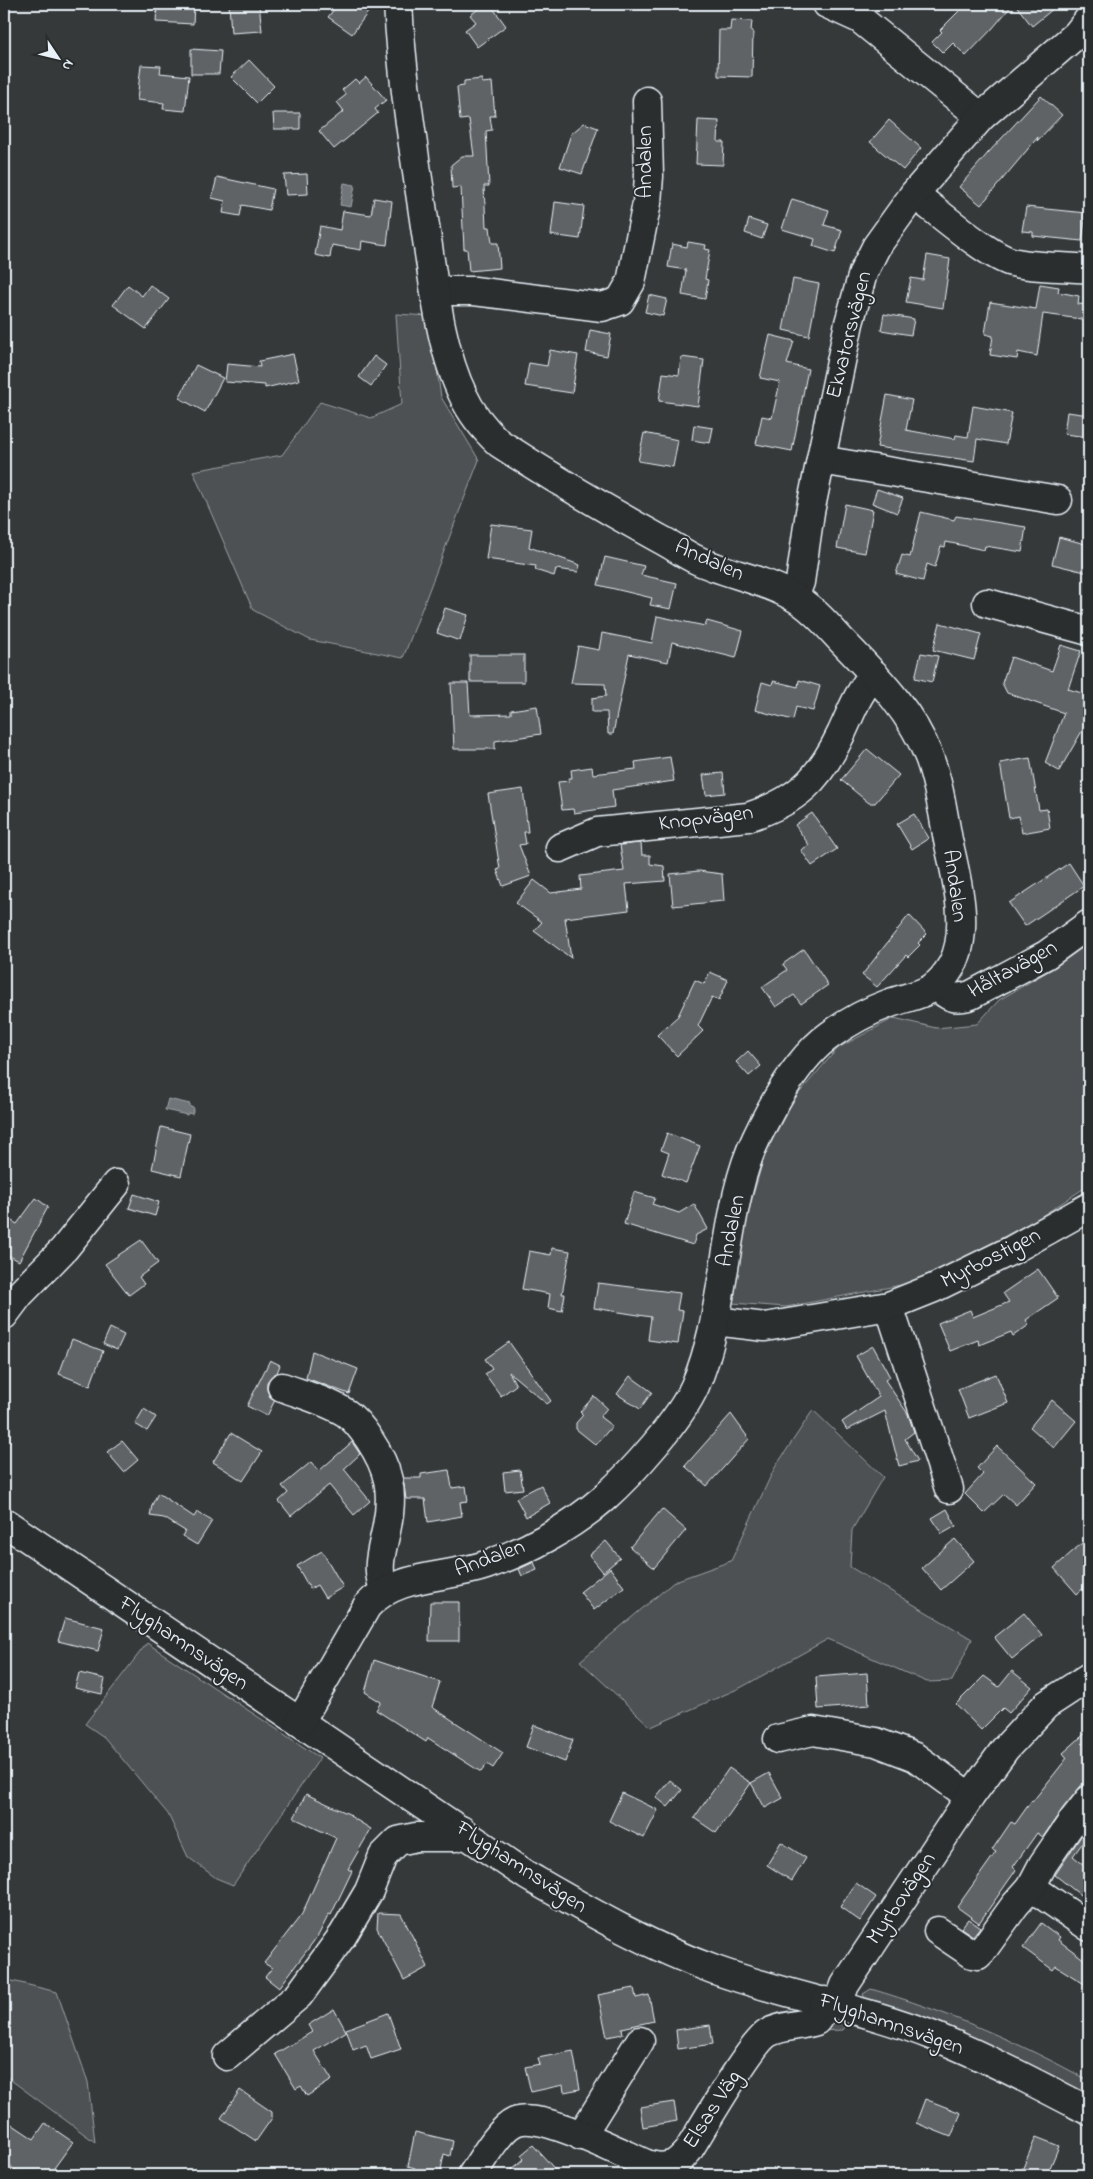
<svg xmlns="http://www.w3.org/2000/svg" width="1093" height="2179" font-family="'Indie Flower',sans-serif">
<rect width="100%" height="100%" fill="#35393a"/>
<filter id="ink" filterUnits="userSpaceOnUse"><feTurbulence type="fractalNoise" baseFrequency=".02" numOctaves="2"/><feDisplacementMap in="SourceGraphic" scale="10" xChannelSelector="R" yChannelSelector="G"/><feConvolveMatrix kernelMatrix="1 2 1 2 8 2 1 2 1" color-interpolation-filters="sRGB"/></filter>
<g filter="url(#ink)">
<g fill="#4d5152" stroke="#9aa1a5">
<polygon points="396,314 429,316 441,397 479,460 403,658 310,640 253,610 193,471 282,455 320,402 371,418 402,404"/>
<polygon points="1089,943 1089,1185 1042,1216 922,1281 786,1307 732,1303 739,1244 765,1154 794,1099 838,1048 894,1018 936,1028 977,1024 999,1000 1057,966"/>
<polygon points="813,1410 883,1477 852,1530 850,1567 972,1639 952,1681 927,1682 828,1639 742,1687 651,1727 580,1661 675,1581 731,1561 774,1469"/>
<polygon points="147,1643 320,1758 233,1885 216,1878 188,1857 168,1814 104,1737 85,1724"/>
<polygon points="4,1979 57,1992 88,2082 95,2142 4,2075"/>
<path d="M 871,1989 C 943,2010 1024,2044 1089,2081 L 1089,2091 L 1087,2090 L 1083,2095 L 866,2001 L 863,1994 Z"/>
<polygon points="832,2018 848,2022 843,2030 820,2031"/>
</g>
<g fill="#707579" stroke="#a0a7ac">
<polygon points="344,183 355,185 351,207 340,205"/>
<polygon points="168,1099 190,1104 190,1107 194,1108 192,1114 188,1113 187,1115 165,1110"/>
</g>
<g fill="#5f6365" stroke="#e8f1f8">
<polygon points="157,4 194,4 193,24 156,22"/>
<polygon points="229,4 259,4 262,31 231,33"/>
<polygon points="338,4 374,4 352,34 328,17"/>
<polygon points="486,4 490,4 506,26 477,47 465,30 476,22 470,15"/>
<polygon points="966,4 1013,4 992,29 966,56 953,43 943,53 932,42 942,32 940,30"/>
<polygon points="1015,4 1059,4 1032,26"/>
<polygon points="731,20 752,21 751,31 753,31 752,77 718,76 719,30 730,30"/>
<polygon points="191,49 221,51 219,74 191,74"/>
<polygon points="249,60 274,86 257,103 231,77"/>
<polygon points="141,65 161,66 160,73 189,76 185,111 163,109 164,103 137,100"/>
<polygon points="366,77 386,100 375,109 378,113 334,149 319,131 344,111 337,102 346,95 342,90 355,79 359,83"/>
<polygon points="482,79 482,83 492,82 495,116 490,116 492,130 486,131 489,186 484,186 486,227 490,227 492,243 498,243 500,268 469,271 467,249 464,249 461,187 452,188 451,165 462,156 474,156 469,119 460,120 457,87 464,86 464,81"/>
<polygon points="1041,96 1062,115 1037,141 1038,137 981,205 959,187 988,153"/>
<polygon points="273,113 300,113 300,129 274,129"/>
<polygon points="698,120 719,121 718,142 724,142 723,165 696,164"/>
<polygon points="889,120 921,148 903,170 870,142"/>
<polygon points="584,123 598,128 582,174 560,167 571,134"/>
<polygon points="307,174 308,194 286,195 284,175"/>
<polygon points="217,177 273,189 269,210 242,205 240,216 223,213 225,201 212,198"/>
<polygon points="374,198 392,201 387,245 362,241 361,250 332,245 330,258 315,255 320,226 340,230 343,211 371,215"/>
<polygon points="792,199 829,210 824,225 842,230 835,253 813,246 815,239 782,229"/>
<polygon points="555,202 584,206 580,239 551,235"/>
<polygon points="1026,207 1086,213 1082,241 1033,236 1033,232 1022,231"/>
<polygon points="749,219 767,225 762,239 745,233"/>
<polygon points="688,242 706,245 705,249 710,250 705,279 708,280 705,299 682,295 686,270 668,267 672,244 687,247"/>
<polygon points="927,255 950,259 943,308 906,302 911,278 923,280"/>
<polygon points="793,279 819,284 809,336 783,330"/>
<polygon points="1040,284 1059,287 1058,292 1079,296 1078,304 1089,305 1089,320 1043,314 1037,356 1018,352 1017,359 990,355 993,336 985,334 990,302 1036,309"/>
<polygon points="128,285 142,296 150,285 169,299 146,329 113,305"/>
<polygon points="649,295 667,299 663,316 645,312"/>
<polygon points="884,314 914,319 911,335 881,330"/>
<polygon points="590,330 611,334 607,356 586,352"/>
<polygon points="770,335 794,341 787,364 808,369 792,451 756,444 762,416 772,418 780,382 760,378"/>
<polygon points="550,350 578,355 572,393 525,386 529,363 547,366"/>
<polygon points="293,354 299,380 265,388 265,385 225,382 227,364 260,367 259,361"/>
<polygon points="374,356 386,365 371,386 359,377"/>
<polygon points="681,357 704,360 698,406 659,401 663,373 679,375"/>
<polygon points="196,365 223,378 205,412 179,398"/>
<polygon points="887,395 912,400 906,430 955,439 956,435 968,437 973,406 1012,413 1006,444 977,439 974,461 877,447"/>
<polygon points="1067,412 1089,415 1089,437 1064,434"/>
<polygon points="694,425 713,428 710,443 692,440"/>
<polygon points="644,433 678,440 673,467 638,461"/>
<polygon points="877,489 903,498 897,513 872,503"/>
<polygon points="845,504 873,510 865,553 837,548"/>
<polygon points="921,512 954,520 956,516 1026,527 1022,552 985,546 984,550 946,542 945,547 941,546 935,567 927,564 923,581 896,574 902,555 910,557"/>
<polygon points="491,524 532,529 529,547 580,565 578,572 556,569 554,576 535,570 536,566 486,559"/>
<polygon points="1059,537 1089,545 1089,573 1052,564"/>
<polygon points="605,557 644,566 641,575 677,583 671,609 650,605 652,598 598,585"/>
<polygon points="445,608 468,615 460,641 437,633"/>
<polygon points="657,616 705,626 707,621 743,631 736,658 672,642 668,662 629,654 613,734 608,734 607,712 592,712 592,698 606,696 605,684 571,683 578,646 599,650 602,633 652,643"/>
<polygon points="940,623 981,634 974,660 933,650"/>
<polygon points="1061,645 1081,651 1068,689 1089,695 1089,719 1059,771 1045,763 1064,713 1007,693 1002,683 1011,657 1052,671"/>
<polygon points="921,653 938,656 932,682 915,678"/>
<rect x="470" y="655" width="54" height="27"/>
<polygon points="799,680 820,686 813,711 796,707 793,720 755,710 762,682 772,685 773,681 798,687"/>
<polygon points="451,683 468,683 470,715 511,714 511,710 537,706 541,734 495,741 495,749 454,749"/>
<polygon points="867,749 899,775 875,803 869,803 841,780"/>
<polygon points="670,757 674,781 612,790 614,807 574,813 573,809 562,810 558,782 569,781 569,778 572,778 571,770 592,767 593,774 636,769 635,762"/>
<polygon points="1030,758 1039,810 1047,809 1050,828 1022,833 1019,816 1009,818 1000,763"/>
<polygon points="723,773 725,793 706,795 703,775"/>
<polygon points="523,789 528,832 524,832 526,844 519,845 531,876 503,886 497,870 500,869 488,794"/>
<polygon points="812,813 837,849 812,866 801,850 809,845 795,825"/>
<polygon points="914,814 929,838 912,849 897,824"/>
<polygon points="641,843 642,855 650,855 650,864 664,866 665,881 626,884 629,910 565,918 571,958 534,931 542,922 516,903 534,880 551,893 581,889 580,876 624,871 620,845"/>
<polygon points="1069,863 1084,886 1025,926 1009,903"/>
<polygon points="699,871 722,874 724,901 673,906 670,874"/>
<polygon points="909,915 927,934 918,943 920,945 908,957 906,955 877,987 862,975"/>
<polygon points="804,949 828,985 801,1004 794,995 776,1007 762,987 787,970 783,964"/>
<polygon points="710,972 728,980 719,1000 712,997 698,1026 703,1031 677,1056 657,1035 678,1016 695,980 704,984"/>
<polygon points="748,1051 761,1066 749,1076 736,1062"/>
<polygon points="161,1127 190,1134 181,1176 152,1169"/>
<polygon points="667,1133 700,1146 686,1183 662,1174 669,1153 661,1150"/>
<polygon points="634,1192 655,1198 652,1204 679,1213 694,1204 708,1229 696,1235 693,1245 624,1224"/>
<polygon points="134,1194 159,1202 155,1216 129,1208"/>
<polygon points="36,1198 48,1207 19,1261 4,1253 4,1228 8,1219 17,1224"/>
<polygon points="141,1240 158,1263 139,1277 144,1284 129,1295 105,1264"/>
<polygon points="552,1248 570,1251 562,1294 565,1294 562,1311 548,1308 550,1294 522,1289 529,1251 551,1255"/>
<polygon points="1038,1269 1058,1298 1026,1320 1029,1325 1013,1336 1011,1332 979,1345 978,1340 950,1351 938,1323 970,1310 973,1317 1009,1302 1003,1293"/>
<polygon points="598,1283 680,1293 677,1310 683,1311 678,1344 648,1340 651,1317 594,1308"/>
<polygon points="110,1328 124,1335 117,1350 103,1344"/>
<polygon points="72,1339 103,1351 90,1386 59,1374"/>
<polygon points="509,1342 551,1401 547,1404 509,1372 516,1385 501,1396 485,1374 492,1369 485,1359"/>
<polygon points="873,1346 890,1377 885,1380 908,1414 914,1432 905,1439 918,1461 899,1466 885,1411 847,1430 842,1422 879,1397 856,1356"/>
<polygon points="312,1351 358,1369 349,1394 306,1378"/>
<polygon points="270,1360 280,1365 277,1373 272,1376 267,1382 267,1390 270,1397 275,1400 267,1416 247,1406"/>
<polygon points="996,1374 1008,1403 969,1418 958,1389"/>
<polygon points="630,1376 652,1392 640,1409 617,1394"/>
<polygon points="594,1396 607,1408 600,1417 612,1426 596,1445 576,1429 576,1423 583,1415 580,1412"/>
<polygon points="1052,1400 1076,1421 1054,1448 1030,1427"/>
<polygon points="144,1409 156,1417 147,1431 135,1424"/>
<polygon points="731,1414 749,1439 707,1486 685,1466"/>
<polygon points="231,1433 262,1452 243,1481 213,1462"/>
<polygon points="122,1441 138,1460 124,1472 107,1452"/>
<polygon points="352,1442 360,1454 344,1469 370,1501 354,1515 329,1485 291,1516 279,1501 288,1493 282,1486 311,1462 319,1471"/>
<polygon points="997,1446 1036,1483 1016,1505 1004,1494 984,1513 965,1494 983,1474 977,1468"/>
<polygon points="449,1470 452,1488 466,1486 468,1501 460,1502 462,1516 428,1522 425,1499 406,1499 403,1478 421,1478 421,1474"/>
<polygon points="520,1470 523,1489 505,1491 503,1472"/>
<polygon points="541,1485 550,1503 526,1517 516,1498"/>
<polygon points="158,1493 194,1517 197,1512 212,1521 197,1545 182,1536 185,1531 164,1518 150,1516 152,1505"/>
<polygon points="662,1509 686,1530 654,1568 630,1547"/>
<polygon points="947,1509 956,1526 942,1534 932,1518"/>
<polygon points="955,1539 974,1561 941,1590 922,1568"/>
<polygon points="606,1541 620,1558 603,1572 589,1555"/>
<polygon points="1082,1543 1089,1551 1089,1583 1077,1594 1054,1568"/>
<polygon points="322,1551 343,1587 325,1598 317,1585 310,1589 297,1566"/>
<polygon points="534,1562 537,1570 522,1576 519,1569"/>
<polygon points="610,1568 624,1587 594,1610 580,1592"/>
<polygon points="430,1602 459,1602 459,1641 429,1641"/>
<polygon points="1024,1613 1042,1635 1012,1659 994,1637"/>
<polygon points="65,1618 104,1628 98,1651 58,1641"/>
<polygon points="374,1660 440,1682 432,1707 503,1753 493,1768 487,1764 481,1772 428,1738 426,1742 376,1710 381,1702 365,1692"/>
<polygon points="1012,1671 1032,1687 1009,1713 1003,1708 981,1730 956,1704 984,1676 999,1687"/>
<polygon points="79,1673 105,1679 102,1694 75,1688"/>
<polygon points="867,1673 869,1705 818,1709 816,1677"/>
<polygon points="534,1725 573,1740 565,1762 526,1747"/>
<polygon points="1089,1730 1089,1776 1063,1808 1043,1837 1037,1833 1013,1867 1016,1870 979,1923 957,1907 996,1852 992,1850 1011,1822 1015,1824 1032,1800 1033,1801 1067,1758 1063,1753"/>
<polygon points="729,1768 751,1783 716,1833 694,1818"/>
<polygon points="769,1773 783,1798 765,1808 751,1783"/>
<polygon points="670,1780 682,1790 668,1807 656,1797"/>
<polygon points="622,1793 658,1810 644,1838 609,1821"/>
<polygon points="306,1794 351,1815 350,1816 371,1829 348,1869 352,1871 331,1915 329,1914 319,1934 279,1988 265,1977 272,1968 264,1963 302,1914 336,1838 294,1818"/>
<polygon points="1087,1827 1089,1834 1073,1856 1089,1869 1089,1902 1055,1875"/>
<polygon points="781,1842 806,1858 792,1881 767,1865"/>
<polygon points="856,1883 876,1897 860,1921 840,1907"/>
<polygon points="378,1913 401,1914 428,1967 404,1980 377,1928"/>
<polygon points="968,1919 980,1927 973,1936 961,1928"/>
<polygon points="1041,1923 1060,1937 1058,1940 1089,1963 1089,1987 1056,1966 1053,1970 1023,1948"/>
<polygon points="634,1988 636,1998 649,1995 654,2021 622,2028 623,2034 607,2037 598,1995"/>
<polygon points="334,2009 346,2031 346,2029 388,2013 401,2049 371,2059 366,2045 353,2050 347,2031 314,2051 332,2080 307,2096 301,2086 296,2089 275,2054 312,2032 308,2025"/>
<polygon points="710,2025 713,2044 678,2049 676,2030"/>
<polygon points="573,2051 580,2089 564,2092 563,2085 531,2092 525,2067 540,2064 538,2058"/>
<polygon points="240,2090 272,2112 272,2118 256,2141 221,2118"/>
<polygon points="925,2099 961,2113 951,2137 916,2123"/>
<polygon points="674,2102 677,2121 643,2127 640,2107"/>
<polygon points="4,2119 34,2139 45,2123 73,2142 49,2175 23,2175 4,2162"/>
<polygon points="415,2132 453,2141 450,2156 444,2154 440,2175 413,2175 415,2168 408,2166"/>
<polygon points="1036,2137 1059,2146 1047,2175 1020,2175"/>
<polygon points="533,2145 560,2175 505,2175 524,2159 521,2155"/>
</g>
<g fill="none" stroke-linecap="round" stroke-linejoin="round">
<g stroke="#e8f1f8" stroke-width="31">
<g id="minor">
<polyline points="827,4 860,19 981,117"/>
<path d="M 914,194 C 937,211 988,256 1012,262 C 1037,268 1064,266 1089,269"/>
<polyline points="435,291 474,291 602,307 620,301 631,282 647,203 649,176 647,101"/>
<polyline points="821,460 1058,500"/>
<polyline points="794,597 800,582 810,512 849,323 863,273 876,247 914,194 981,117 1077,34 1089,19"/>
<polyline points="987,603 1089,631"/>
<path d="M 560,848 L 597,832 L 748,817 C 797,801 819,780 841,734 C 852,711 857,694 874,674"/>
<path d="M 937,985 C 947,998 956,1000 971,995 L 1046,955 L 1089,924"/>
<polyline points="889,1306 949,1489"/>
<polyline points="4,1315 19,1295 64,1249 116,1184"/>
<polyline points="715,1321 765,1327 889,1306 934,1288 1012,1250 1089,1207"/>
<path d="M 282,1387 C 304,1395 327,1401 346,1413 C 355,1419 363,1430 369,1439 C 389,1469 394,1491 387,1526 C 383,1548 374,1569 385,1590"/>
<path d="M 4,1522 L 526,1875 C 587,1910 648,1946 715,1970 C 787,1996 864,2008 936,2037 C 988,2058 1039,2085 1089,2111"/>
<path d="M 300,1722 L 367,1606 C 397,1573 446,1579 486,1565 C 527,1551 571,1527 604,1498 C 632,1473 680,1420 695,1386 C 712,1347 718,1304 725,1262 C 732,1221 738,1176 756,1139 C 772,1105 799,1057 830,1035 C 848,1022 868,1011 890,1003 C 919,993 935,995 952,965 C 971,930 956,876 948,840 C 943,813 939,783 929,757 C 912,712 876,676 843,642 C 828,626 812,607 792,596 C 763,579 727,574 697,560 C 684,554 672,545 660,539 C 605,509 551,477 499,443 C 484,429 471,413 463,395 C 440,348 434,284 426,233 C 415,157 402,81 398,4"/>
<polyline points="778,1739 813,1731 876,1742 915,1757 970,1797"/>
<polyline points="1031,1887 1089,1927"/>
<polyline points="938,1931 972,1954 978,1955 982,1951 1015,1905 1031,1887 1043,1864 1074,1819 1089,1800"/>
<polyline points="838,2004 845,1985 970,1797 1005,1749 1046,1705 1089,1677"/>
<polyline points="227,2056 299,1995 343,1935 369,1891 383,1856 398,1841 416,1837 456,1837 461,1830"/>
<polyline points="581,2136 640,2041"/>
<path d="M 472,2175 C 482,2160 499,2129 515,2122 C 538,2112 604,2145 627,2155 C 640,2161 652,2169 667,2166 C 676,2165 682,2158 688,2151 C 702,2129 751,2043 768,2033 C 782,2025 801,2026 816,2021 L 821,2014 L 825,2001"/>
</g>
</g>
<use href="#minor" stroke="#2a2d2e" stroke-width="28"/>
</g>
</g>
<g text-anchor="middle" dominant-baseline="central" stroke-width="4" stroke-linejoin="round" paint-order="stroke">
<g font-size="22" fill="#e8f1f8" stroke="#2a2d2e">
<text transform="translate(646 162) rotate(-90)">Andalen</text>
<text transform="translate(850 335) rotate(-76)">Ekvatorsvägen</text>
<text transform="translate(709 561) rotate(24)">Andalen</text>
<text transform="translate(706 819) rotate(-7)">Knopvägen</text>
<text transform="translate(954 886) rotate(82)">Andalen</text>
<text transform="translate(1013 970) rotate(-29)">Håltavägen</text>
<text transform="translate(732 1231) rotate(-79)">Andalen</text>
<text transform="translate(991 1259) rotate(-27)">Myrbostigen</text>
<text transform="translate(490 1559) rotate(-20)">Andalen</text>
<text transform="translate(183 1644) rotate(34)">Flyghamnsvägen</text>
<text transform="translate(521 1868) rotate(33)">Flyghamnsvägen</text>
<text transform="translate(902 1899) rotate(-56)">Myrbovägen</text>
<text transform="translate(891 2025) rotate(19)">Flyghamnsvägen</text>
<text transform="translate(713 2110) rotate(-57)">Elsas Väg</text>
</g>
</g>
<rect width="1093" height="2179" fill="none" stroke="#2a2d2e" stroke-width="20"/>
<rect x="10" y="10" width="1073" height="2159" fill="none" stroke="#e8f1f8" stroke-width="2" filter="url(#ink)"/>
<g transform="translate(58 58) rotate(125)" stroke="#2a2d2e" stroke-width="4" paint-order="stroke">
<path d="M0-4L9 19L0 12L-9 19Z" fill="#e8f1f8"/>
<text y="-8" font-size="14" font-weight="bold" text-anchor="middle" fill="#e8f1f8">N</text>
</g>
</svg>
